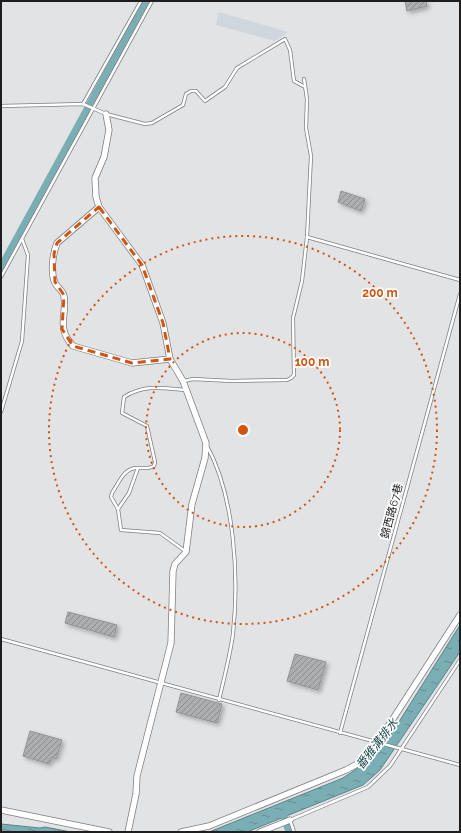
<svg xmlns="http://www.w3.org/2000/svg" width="461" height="833" font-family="Raleway,'Noto Sans TC',sans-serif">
<defs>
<pattern id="water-ripples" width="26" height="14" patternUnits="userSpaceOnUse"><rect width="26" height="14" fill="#7aaeb5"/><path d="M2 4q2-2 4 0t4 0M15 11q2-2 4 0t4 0" fill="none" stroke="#638d93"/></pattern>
<pattern id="building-hatch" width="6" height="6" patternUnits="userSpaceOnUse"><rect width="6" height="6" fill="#acaeb0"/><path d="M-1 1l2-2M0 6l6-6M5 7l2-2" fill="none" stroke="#8b8d8f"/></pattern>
<filter id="shadow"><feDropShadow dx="2.5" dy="2.5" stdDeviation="2" flood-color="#0004"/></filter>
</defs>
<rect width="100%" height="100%" fill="#e1e3e5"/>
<polygon fill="#cfd6de" points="219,12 288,32 275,41 216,25"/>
<g fill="url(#water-ripples)" stroke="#5e8388">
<polygon points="460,625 460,652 380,770 363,785 247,832 209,832 343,778 365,763 390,736"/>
<polygon points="1,824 40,828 45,827 71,832 1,832"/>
</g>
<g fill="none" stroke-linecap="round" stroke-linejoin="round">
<g stroke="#7aaeb5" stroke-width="7">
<polyline points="1,267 146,1"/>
<polyline points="283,813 289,832"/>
</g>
</g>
<g fill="url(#building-hatch)" stroke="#919395" filter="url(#shadow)">
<polygon points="405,1 426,1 427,6 407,11"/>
<polygon points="341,191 365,199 361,211 338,202"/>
<polygon points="68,612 117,625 114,637 65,623"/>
<polygon points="295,654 326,662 318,690 287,681"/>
<polygon points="181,693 222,704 217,723 176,712"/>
<polygon points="30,731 62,740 56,759 52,757 49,764 23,756"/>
</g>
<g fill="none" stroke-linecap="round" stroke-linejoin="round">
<g stroke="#7d7f81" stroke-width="4">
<g id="lane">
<polyline points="83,104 141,1"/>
<polyline points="1,106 83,104 106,114 145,124 152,123 183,105 186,94 191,91 196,91 205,101 225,87 237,68 285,39 290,50 294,81 305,87"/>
<polyline points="307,237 460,280"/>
<polyline points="1,277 152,1"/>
<polyline points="184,381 193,379 232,381 287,380 291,378 294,375 293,318 302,281 307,237 311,156 306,128 307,99 304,79"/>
<polyline points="1,412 22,341 28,255 22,239"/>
<path d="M 207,446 C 235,497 239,577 233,634 C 230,656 224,678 219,700"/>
<polyline points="118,509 129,493 138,468"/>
<path d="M 185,551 L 160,533 L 121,530 L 118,509 L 111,497 L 112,493 C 119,483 124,467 138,468 C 144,468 149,469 154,466 L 155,462 L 147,426 L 122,413 L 124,397 C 145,384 163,388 186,390"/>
<polyline points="1,639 460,765"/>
<polyline points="340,733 460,294"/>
<polyline points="294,832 290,820 368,787 390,766 460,660"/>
</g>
</g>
<g stroke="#7d7f81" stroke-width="7">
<g id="street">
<polyline points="106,114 109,130 104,157 95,178 96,197 99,207 142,265 163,323 170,359 183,381 206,443 205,458 192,504 186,552 175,564 173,571 171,643 137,776 136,794 128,832"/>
<path d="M 99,207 L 57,243 C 53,254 50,271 55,283 C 57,287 63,291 64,296 C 67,316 56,328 73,346 L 132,363 L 170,359"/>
<polyline points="1,810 109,832"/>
<polyline points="181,832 209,826 346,770 359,763 378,742 460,615"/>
<polyline points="260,832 290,820"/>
</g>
</g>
<use href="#lane" stroke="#fff" stroke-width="2.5"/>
<use href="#street" stroke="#fff" stroke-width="5.5"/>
</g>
<path fill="none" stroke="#d4530e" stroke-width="3" stroke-dasharray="8 5" stroke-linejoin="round" d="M 99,207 L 142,265 L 163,323 L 170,359 L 132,363 L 73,346 L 62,329 L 64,295 L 55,282 L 54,254 L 57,243 Z"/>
<g fill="none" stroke="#d4530e" stroke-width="2" stroke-dasharray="2 4">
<circle cx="243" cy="430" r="97"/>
<circle cx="243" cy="430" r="194"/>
</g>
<g text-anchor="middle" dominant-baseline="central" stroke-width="3.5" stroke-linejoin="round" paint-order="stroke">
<g font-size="11" fill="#1e1e1f" stroke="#fff">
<text transform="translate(392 511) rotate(-75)">錦西路67巷</text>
</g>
<g font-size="12" font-style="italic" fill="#1c4b51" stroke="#fff">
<text transform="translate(377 744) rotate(-52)">番雅溝排水</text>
</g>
</g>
<circle cx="243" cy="430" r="6" fill="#d4530e" stroke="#fff" stroke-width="2"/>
<g font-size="12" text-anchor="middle" font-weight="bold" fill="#d4530e" stroke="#fff" stroke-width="3.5" stroke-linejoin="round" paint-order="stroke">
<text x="380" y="297">200 m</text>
<text x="312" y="366">100 m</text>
</g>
<rect width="461" height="833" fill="none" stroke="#1e1e1f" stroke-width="4"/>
</svg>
